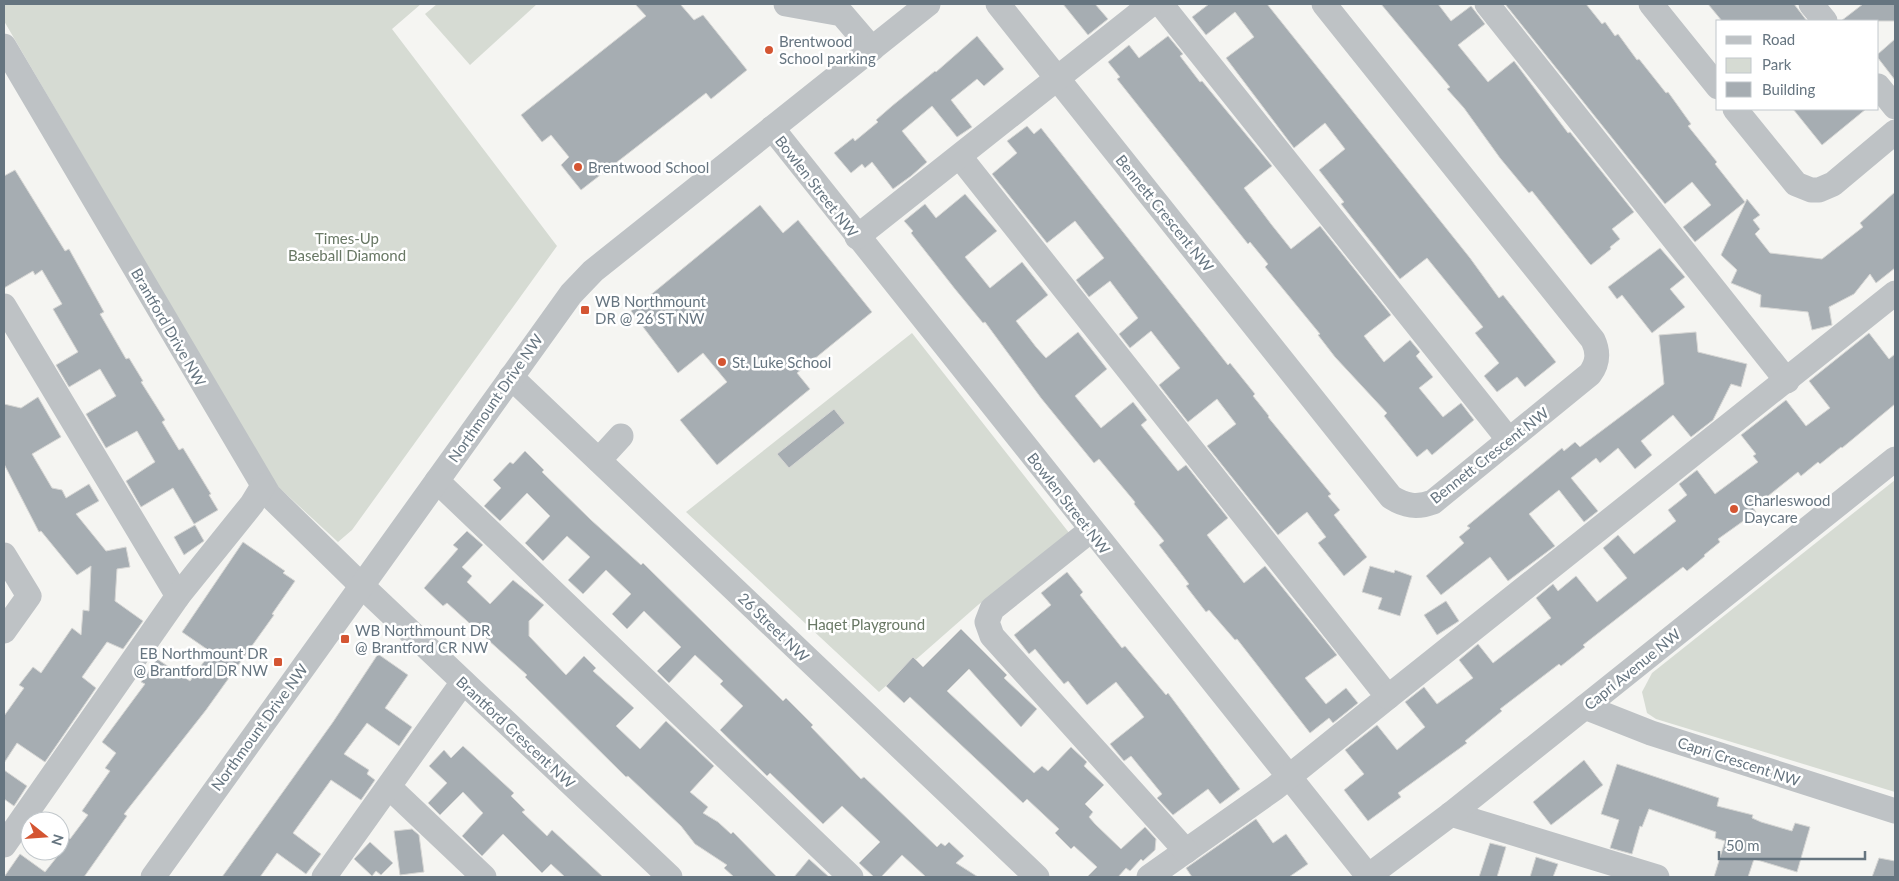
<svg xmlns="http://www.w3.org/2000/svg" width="1899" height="881" font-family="Lato,sans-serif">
<rect width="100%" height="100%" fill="#f5f5f2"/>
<g fill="#d6dbd3">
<polygon points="4,4 421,4 392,29 557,246 352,530 338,542 274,483 4,21"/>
<polygon points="437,4 537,4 470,65 425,14"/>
<polygon points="912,333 1070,534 978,605 879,692 686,512"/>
<polygon points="1895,480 1895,792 1656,719 1647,713 1642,692 1652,673"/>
</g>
<g fill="#a6adb2" stroke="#d6d6d4">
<polygon points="635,4 680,4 694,20 703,15 747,70 711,99 706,93 581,190 561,165 569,157 551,135 542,142 521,115 646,16"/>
<polygon points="1063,4 1095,4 1108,19 1088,35"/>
<polygon points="1209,4 1267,4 1470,258 1499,298 1503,295 1556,362 1525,387 1517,377 1497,392 1484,376 1499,363 1475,333 1483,327 1427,258 1400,279 1341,204 1344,202 1319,170 1345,149 1325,123 1294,148 1226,58 1254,37 1235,12 1206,35 1192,17"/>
<polygon points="1381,4 1438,4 1451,21 1471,6 1485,24 1458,45 1488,82 1514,61 1568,133 1570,132 1634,212 1612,229 1620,239 1610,247 1611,249 1591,265 1589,263 1532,191 1529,193 1500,158 1464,108 1447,89 1450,87"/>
<polygon points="1505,4 1586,4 1602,24 1605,22 1615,36 1618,34 1637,60 1639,59 1666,93 1668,92 1691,124 1688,126 1717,162 1715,164 1745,202 1695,242 1683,227 1711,205 1692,182 1665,204"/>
<polygon points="1708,4 1794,4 1807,21 1722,21"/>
<polygon points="1863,4 1895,4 1895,21 1841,21"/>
<polygon points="977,36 1004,69 984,86 977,79 951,100 972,127 957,137 932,106 902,131 927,162 911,176 893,189 872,162 865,168 862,164 851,173 834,153 853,138 855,141 878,122 876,120 892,106 935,71 936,72"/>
<polygon points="1168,36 1183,54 1180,56 1200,82 1202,81 1272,166 1244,188 1271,224 1291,249 1320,226 1391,315 1364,336 1384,362 1410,340 1420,352 1416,356 1433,377 1419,388 1443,417 1461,403 1474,420 1432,455 1427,449 1417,457 1384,416 1387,413 1335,357 1318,335 1320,334 1265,267 1268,264 1250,242 1248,244 1117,79 1120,77 1108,62 1129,45 1139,58"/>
<polygon points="1895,39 1895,80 1878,58 1878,54"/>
<polygon points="1793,109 1866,109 1822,145"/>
<polygon points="1027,126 1034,134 1041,128 1228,365 1230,363 1255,394 1253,396 1269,416 1268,417 1331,494 1328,496 1340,510 1334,515 1367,557 1344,576 1318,543 1326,537 1307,512 1278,535 1207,446 1236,424 1217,399 1188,422 1159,385 1180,368 1151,331 1130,348 1119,334 1138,318 1110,281 1089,297 1076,280 1104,258 1075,221 1047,243 992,174 1017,153 1007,141"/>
<polygon points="15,170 65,251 69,249 104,312 100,314 126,359 129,358 143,381 141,382 165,420 162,422 179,450 183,448 211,494 209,495 218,510 194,524 173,488 141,507 126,481 155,462 137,431 106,448 86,414 116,396 100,369 69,387 56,365 78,352 53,309 62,304 42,270 35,275 33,271 4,288 4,176"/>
<polygon points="1895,192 1895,268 1876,283 1870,274 1854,294 1829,307 1832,325 1812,330 1808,312 1760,307 1761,295 1731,283 1737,270 1721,255 1747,199 1760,215 1753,220 1760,229 1755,234 1770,253 1822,259 1863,227 1860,223"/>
<polygon points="965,194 997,231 965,257 990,288 1022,262 1048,295 1016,321 1036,347 1046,358 1078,332 1107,369 1075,396 1101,428 1133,402 1147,420 1141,425 1178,471 1186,465 1228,518 1207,535 1244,583 1265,566 1337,655 1305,678 1326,704 1346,688 1358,703 1333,723 1329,718 1310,733 1237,639 1235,640 1209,610 1206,612 1186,586 1189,584 1159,545 1164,541 1134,504 1135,502 1099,459 1094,463 1041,398 985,322 983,323 955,289 911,233 913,231 904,221 925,204 936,218"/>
<polygon points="760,205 783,233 798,220 872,312 797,373 810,389 717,465 680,420 727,382 703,353 678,373 631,311"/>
<polygon points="1660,248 1685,277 1670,289 1685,307 1652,333 1622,295 1617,299 1608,287"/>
<polygon points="1696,332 1698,352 1747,364 1741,387 1731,384 1713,420 1691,437 1673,415 1641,441 1652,455 1635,469 1618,448 1600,463 1596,458 1571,478 1598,511 1584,522 1559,490 1529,514 1555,546 1508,581 1490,557 1441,595 1426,576 1464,543 1459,537 1470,528 1467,526 1562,448 1564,451 1575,442 1580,447 1664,384 1659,335"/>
<polygon points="1869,333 1889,359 1895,354 1895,404 1842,448 1841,447 1820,464 1818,462 1801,476 1798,472 1753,508 1756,512 1718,539 1720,542 1704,555 1705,556 1687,571 1683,567 1583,645 1585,647 1561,666 1559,664 1500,709 1502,711 1465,741 1467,743 1398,793 1401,797 1368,821 1344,790 1364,774 1345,750 1377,725 1397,750 1425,727 1405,702 1424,687 1437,704 1473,678 1459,660 1478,644 1493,663 1551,618 1536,598 1553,584 1558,591 1576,576 1597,602 1627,578 1603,548 1618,535 1634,554 1676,521 1668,510 1687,495 1679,484 1697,470 1715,494 1758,462 1753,456 1756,454 1741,435 1786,400 1806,426 1830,408 1809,381"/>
<polygon points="38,397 61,437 32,454 52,488 62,490 66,498 89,484 99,501 76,514 106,551 126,547 130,567 117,569 115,601 143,621 123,649 107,642 82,677 96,688 45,762 17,743 4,763 4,716 24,688 19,685 33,667 41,673 72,628 81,635 83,610 89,611 91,566 77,575 41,531 39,532 4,464 4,404 21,408"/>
<polygon points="834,409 845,423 789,468 777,454"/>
<polygon points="525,451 544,470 542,472 591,520 641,565 643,563 783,701 786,698 813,725 811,727 861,779 864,777 937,847 941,843 945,846 949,842 964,856 956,863 978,877 926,877 902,855 881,877 874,877 859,863 880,842 842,806 823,824 770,773 767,776 720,730 743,706 720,684 723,681 695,655 669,683 657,671 681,647 644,611 627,629 612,614 631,594 606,570 583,594 568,580 590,557 567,536 543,561 525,543 550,516 527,493 500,521 484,506 501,488 493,480 510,462 513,464"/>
<polygon points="195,525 204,541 184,555 174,537"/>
<polygon points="467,531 483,545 462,567 472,576 467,582 490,604 513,580 544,605 529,621 529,636 566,675 584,656 596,668 593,671 634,708 616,726 640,749 666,721 697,750 714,766 690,792 708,807 703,813 718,822 731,834 733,832 777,877 734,877 724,868 727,865 695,844 681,826 628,776 626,777 525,677 527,675 447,603 443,606 424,588 458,549 453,545"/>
<polygon points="243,542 285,571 283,573 295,581 272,614 274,615 206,710 124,814 127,816 84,877 4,877 20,854 45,872 60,853 60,831 70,839 88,815 82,811 110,771 105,768 116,753 102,742 145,684 141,682 157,659 190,681 211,652 182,632"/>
<polygon points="1370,566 1394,573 1395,570 1412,576 1400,616 1378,609 1382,598 1362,592"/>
<polygon points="1067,572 1083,592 1080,595 1122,648 1125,646 1166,695 1168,693 1240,789 1220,804 1208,789 1173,815 1157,798 1162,794 1131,756 1124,761 1110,744 1144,717 1116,682 1087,705 1068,681 1064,684 1035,649 1029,654 1014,635 1051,605 1041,593"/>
<polygon points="1446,601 1459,621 1437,635 1424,615"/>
<polygon points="961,629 1007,675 1004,678 1037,709 1021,727 969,669 947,691 1034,773 1042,766 1048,771 1071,747 1087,762 1084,766 1104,785 1085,804 1093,812 1089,817 1095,824 1121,849 1145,827 1156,839 1155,850 1143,861 1141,859 1130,871 1126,868 1118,877 1087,877 1097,867 1074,846 1071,849 1055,833 1059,829 1027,799 1023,803 910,697 904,703 886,686 913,657 923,667"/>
<polygon points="378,654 408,675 385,708 412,727 399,746 367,723 344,754 369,770 367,774 375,780 361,800 331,780 293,833 321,854 306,874 277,853 260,877 222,877 333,722"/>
<polygon points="463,746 514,793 511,796 525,810 522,812 547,836 552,830 603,877 565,877 551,864 542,873 503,834 482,856 462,836 483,813 463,792 440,815 428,803 447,783 429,766 444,750 451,758"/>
<polygon points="1584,760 1603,785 1551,825 1533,802"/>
<polygon points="1617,764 1719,798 1717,806 1753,815 1752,818 1761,822 1792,831 1795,823 1810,827 1797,872 1754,859 1748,877 1714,877 1725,841 1715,838 1716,832 1649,809 1642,827 1640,826 1632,854 1610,848 1619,820 1601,814"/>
<polygon points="4,770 27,786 14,806 4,799"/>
<polygon points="1256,819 1273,843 1286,834 1308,864 1289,877 1192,877 1186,868"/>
<polygon points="412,829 419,835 424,872 400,875 394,831"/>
<polygon points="370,842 393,863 381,875 376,871 372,876 354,859"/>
<polygon points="1490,843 1506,847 1497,877 1479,877"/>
<polygon points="1536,857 1558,864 1553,877 1530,877"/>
<polygon points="1879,858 1895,861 1895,877 1872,877"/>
<polygon points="809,859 829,877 794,877"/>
</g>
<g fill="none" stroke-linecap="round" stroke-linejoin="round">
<g stroke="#bec2c5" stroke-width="25">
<polyline points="786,4 842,14 872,49"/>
<path d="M 998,4 L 1391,497 C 1405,506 1417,508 1433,502 L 1590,374 C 1598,363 1599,353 1593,340 L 1324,4"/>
<polyline points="1161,4 1509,440"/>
<polyline points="1487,4 1787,381"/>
<polyline points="1651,4 1718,87"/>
<polyline points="1811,4 1825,21"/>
<polyline points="4,46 269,495 362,586 670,877"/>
<polyline points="1878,86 1895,107"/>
<polyline points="1735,109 1796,184 1811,190 1819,190 1833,184 1895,132"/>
<polyline points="772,128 1369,877"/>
<polyline points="960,157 1388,697 1275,788 1149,877"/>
<polyline points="857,237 1151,4"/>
<polyline points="4,306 178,596"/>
<polyline points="511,377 1037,877"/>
<polyline points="599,460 621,436"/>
<polyline points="437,481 851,877"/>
<polyline points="1091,530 992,609 987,622 992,636 1186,851"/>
<polyline points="4,555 29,596 4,631"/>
<polyline points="1388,697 1895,293"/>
<polyline points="1585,707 1651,733 1895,811"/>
<polyline points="389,787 484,877"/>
<polyline points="1451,814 1657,877"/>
<polyline points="4,845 178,596 252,504 263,486"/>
<polyline points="153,877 571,294 593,271 928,4"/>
<polyline points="324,877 463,682"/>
<polyline points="1367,877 1451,814 1895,459"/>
</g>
</g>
<g fill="#d45532" stroke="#fff" stroke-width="2">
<circle cx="769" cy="50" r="5"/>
<circle cx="578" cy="167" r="5"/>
<rect x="580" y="305" width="10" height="10" rx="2.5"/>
<circle cx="722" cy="362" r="5"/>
<circle cx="1734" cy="509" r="5"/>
<rect x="340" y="634" width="10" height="10" rx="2.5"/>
<rect x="273" y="657" width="10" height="10" rx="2.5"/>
</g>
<g text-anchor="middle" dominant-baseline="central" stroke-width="5" stroke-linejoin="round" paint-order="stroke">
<g font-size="15" fill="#667580" stroke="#fff" text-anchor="start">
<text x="779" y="41">Brentwood<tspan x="779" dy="17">School parking</tspan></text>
<text x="588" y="167">Brentwood School</text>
<text x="595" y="301">WB Northmount<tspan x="595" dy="17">DR @ 26 ST NW</tspan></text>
<text x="732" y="362">St. Luke School</text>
<text x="1744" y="500">Charleswood<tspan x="1744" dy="17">Daycare</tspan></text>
<text x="355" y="630">WB Northmount DR<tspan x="355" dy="17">@ Brantford CR NW</tspan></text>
<text x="268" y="653" text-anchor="end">EB Northmount DR<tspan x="268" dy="17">@ Brantford DR NW</tspan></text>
</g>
<g font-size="15" fill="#667580" stroke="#fff">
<text transform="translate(817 186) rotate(52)">Bowlen Street NW</text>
<text transform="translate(1165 213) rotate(51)">Bennett Crescent NW</text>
<text transform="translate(169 327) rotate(60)">Brantford Drive NW</text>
<text transform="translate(495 398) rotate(-55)">Northmount Drive NW</text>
<text transform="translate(1489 455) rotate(-38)">Bennett Crescent NW</text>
<text transform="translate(1069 503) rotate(52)">Bowlen Street NW</text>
<text transform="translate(774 627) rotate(44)">26 Street NW</text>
<text transform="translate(1632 669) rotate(-39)">Capri Avenue NW</text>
<text transform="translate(259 727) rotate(-54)">Northmount Drive NW</text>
<text transform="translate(516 732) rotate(43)">Brantford Crescent NW</text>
<text transform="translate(1739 761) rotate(18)">Capri Crescent NW</text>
</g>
<g font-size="15" fill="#697865" stroke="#fff">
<text x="347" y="238">Times-Up<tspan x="347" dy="17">Baseball Diamond</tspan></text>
<text x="866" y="624">Haqet Playground</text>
</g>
</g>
<rect width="1899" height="881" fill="none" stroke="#667580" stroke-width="10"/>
<rect x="1716" y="20" width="162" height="90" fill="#ffffff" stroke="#c2c8cc"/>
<rect x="1726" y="36" width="25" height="8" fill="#bec2c5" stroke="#c2c8cc"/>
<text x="1762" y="45" font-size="15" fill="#667580">Road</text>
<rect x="1726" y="58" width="25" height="15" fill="#d6dbd3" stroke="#c2c8cc"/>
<text x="1762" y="70" font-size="15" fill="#667580">Park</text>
<rect x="1726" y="82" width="25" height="15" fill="#a6adb2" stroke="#c2c8cc"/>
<text x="1762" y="95" font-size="15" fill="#667580">Building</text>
<g transform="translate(45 836) rotate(107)"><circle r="24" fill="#ffffff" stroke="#c2c8cc"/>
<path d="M0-4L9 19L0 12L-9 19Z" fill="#d45532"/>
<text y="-8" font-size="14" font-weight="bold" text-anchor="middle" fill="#667580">N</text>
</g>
<path d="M1719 851v8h146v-8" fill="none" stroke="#667580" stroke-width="2.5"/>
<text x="1726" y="851" font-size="15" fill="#667580" stroke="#ffffff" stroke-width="4" paint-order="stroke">50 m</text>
</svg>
